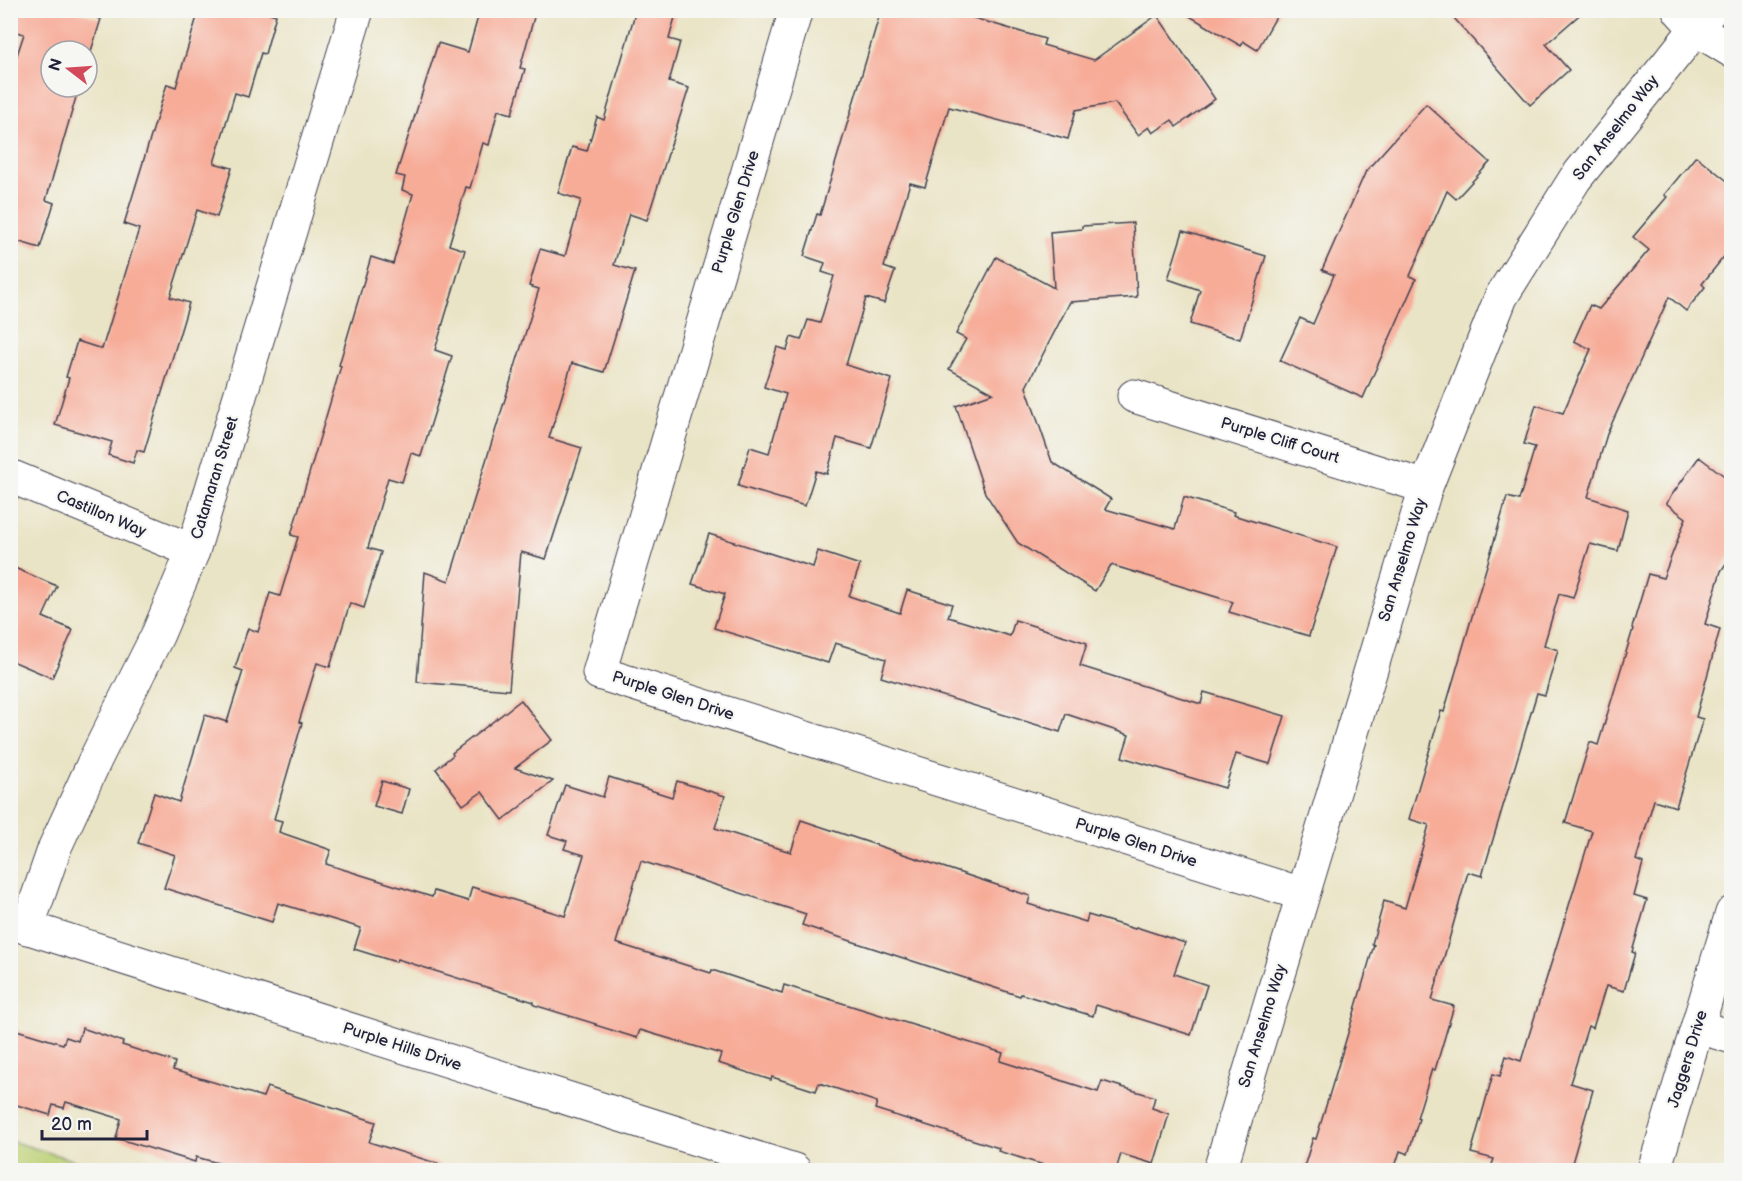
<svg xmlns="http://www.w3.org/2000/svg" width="1742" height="1181" font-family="'Balsamiq Sans',sans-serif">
<rect width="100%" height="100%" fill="#f6f6f2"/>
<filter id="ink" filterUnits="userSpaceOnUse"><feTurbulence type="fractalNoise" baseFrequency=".0167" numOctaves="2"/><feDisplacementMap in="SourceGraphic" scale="12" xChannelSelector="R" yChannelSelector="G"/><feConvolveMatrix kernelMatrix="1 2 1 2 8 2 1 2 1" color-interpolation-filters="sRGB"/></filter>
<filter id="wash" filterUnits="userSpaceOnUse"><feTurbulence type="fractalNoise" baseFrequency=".008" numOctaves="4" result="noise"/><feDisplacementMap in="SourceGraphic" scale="24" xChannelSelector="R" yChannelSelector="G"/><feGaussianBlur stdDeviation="1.35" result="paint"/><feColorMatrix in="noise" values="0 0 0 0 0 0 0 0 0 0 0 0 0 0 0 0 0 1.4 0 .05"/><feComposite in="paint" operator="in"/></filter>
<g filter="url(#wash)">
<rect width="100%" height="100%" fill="#eae4c6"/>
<polygon fill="#bbd175" stroke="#6e7a58" stroke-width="1.5" points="10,1141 11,1141 105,1170 11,1170"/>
<g id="blocks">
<g fill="#f7ac98">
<polygon points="10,10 73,10 101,19 87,64 87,51 51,51 51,87 79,87 46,200 54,203 40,248 10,239 10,76 24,34 10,30"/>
<polygon points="199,10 260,10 276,15 265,54 261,53 248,97 235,93 214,163 232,168 217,217 197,210 170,297 189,303 144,452 137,450 133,463 108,455 112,442 55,425 69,378 66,377 77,341 102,349 139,229 124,224 167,84 176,87"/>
<polygon points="480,10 536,10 520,68 525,69 512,114 498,110 489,145 483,143 470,188 466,187 449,245 465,250 435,350 452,356 421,456 411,453 402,482 388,478 368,548 381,552 364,608 350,603 330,667 317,663 299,722 302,723 274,819 282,821 279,832 331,850 326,864 432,897 434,891 468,901 472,887 565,916 584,855 564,849 567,841 548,835 565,785 603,797 609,777 672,797 677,781 725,796 715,828 758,842 791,852 801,820 1030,896 1028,904 1086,922 1088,915 1135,929 1136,927 1185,943 1174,974 1207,985 1191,1035 1096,1005 1093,1016 1021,994 1020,996 802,925 806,914 641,861 616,943 711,973 712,970 782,993 784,985 1003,1053 1000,1061 1098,1092 1102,1081 1155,1097 1152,1108 1169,1114 1154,1164 1121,1154 1116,1170 1060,1170 998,1151 999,1148 875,1109 877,1102 819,1083 816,1091 772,1077 771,1080 718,1063 721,1054 640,1030 637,1038 595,1025 596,1024 534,1005 534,1002 397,959 396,962 354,949 361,928 278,903 272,922 164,888 175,855 138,843 154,793 179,802 205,715 227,722 243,671 235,668 248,628 258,632 270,593 280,596 298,537 291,535 341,366 339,365 371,257 393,264 413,194 402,190 405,177 396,175 438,43 468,52"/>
<polygon points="636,10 677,10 669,39 680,42 669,82 689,88 647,220 629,214 614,265 635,271 604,372 572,363 549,438 582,448 546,559 521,552 509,690 417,682 425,572 449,581 539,289 529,286 540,249 565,256 581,200 558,193 572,147 587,151 597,117 604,120"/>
<polygon points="881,10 968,10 967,16 1045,39 1043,45 1094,60 1157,15 1215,99 1176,127 1172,120 1153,133 1149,127 1138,135 1115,103 1076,110 1068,139 949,107 925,187 910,183 884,267 895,271 884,303 866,298 846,365 892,379 871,448 837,438 827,474 816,471 805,506 738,486 750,447 769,453 786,394 764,387 777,347 787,350 791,337 801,340 808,320 820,323 834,276 822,272 825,263 804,256 817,214 820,215"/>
<polygon points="1179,10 1280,10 1257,50 1243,41 1241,46"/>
<polygon points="1447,10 1585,10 1546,44 1569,70 1530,105"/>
<polygon points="1426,104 1490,162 1456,199 1447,191 1410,276 1416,279 1363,398 1280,361 1300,318 1313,324 1334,275 1322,270 1366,171"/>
<polygon points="1696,156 1731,184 1731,248 1702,284 1705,287 1686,311 1669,297 1607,434 1588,497 1628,510 1618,551 1590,544 1573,598 1559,594 1544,645 1558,650 1545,695 1537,693 1482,876 1468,872 1432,1000 1454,1006 1435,1070 1432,1069 1417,1118 1419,1119 1408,1154 1400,1151 1394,1170 1303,1170 1313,1138 1316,1139 1355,1010 1374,945 1372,944 1384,901 1405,908 1429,825 1409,819 1441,711 1444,712 1507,497 1519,500 1535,447 1524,444 1536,405 1563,413 1591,349 1574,341 1590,305 1599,309 1649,250 1633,237 1667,197 1664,195"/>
<polygon points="1133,223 1137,297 1070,302 1026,387 1052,462 1111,499 1105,509 1175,529 1184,497 1234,512 1233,515 1337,547 1309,636 1229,612 1233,602 1111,565 1095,591 1018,543 985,493 956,406 993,393 949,369 966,339 956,334 996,257 1054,288 1050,232 1082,229 1082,226"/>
<polygon points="1183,231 1266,256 1240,339 1190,324 1200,290 1168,279"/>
<polygon points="1699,457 1731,481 1731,556 1721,571 1705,624 1720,629 1696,717 1703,719 1676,807 1654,800 1636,860 1643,863 1634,896 1647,900 1632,952 1635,953 1624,991 1606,986 1593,1028 1588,1026 1570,1083 1593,1090 1570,1170 1490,1170 1494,1159 1471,1153 1493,1074 1500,1076 1506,1056 1521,1061 1592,831 1565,823 1590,742 1598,745 1633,629 1632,628 1648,574 1663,578 1686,518 1666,503"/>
<polygon points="709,534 813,567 818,551 860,565 849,596 900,613 907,590 952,604 948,617 1010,636 1015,620 1087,643 1080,666 1201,704 1204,692 1285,716 1270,764 1236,754 1225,788 1122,757 1129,735 1066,714 1060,732 881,677 886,659 835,643 828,663 714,628 725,594 692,584"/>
<polygon points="10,566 57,586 43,617 73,630 52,678 10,660"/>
<polygon points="521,700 552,740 515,768 553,781 503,820 482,792 463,805 436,769 453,755 452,753"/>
<polygon points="382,781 409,789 402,814 374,806"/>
<polygon points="10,1028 63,1044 66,1037 78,1041 82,1028 123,1042 122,1045 175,1062 173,1070 263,1097 267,1087 376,1122 369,1142 439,1164 438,1170 243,1170 196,1157 195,1162 116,1138 121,1119 66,1102 64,1108 53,1105 50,1115 10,1103"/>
</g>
</g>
</g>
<g filter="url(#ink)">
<use href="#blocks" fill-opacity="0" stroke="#403f50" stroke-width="1.5"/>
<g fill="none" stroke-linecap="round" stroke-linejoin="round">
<g stroke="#403f50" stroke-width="35">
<g id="minor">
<polyline points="796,10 599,673 1302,894"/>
<polyline points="1679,10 1696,29 1732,51"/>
<polyline points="1134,396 1426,487"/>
<polyline points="10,476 193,551"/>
<polyline points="10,922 794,1170"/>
<polyline points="27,928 55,847 96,758 158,634 193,551 357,10"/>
<polyline points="1698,1027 1732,1037"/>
<polyline points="1220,1170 1426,487 1501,297 1575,179 1711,10"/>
<polyline points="1654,1170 1732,913"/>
</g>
</g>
<use href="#minor" stroke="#fff" stroke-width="33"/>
</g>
</g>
<g text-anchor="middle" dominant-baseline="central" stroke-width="4.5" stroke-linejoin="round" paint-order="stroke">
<g font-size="16" fill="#22223b" stroke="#f6f6f2">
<text transform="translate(1616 128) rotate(-52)">San Anselmo Way</text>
<text transform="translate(736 212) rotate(-73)">Purple Glen Drive</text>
<text transform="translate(1280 441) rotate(17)">Purple Cliff Court</text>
<text transform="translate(215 478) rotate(-73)">Catamaran Street</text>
<text transform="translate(101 514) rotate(23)">Castillon Way</text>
<text transform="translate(1403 560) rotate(-73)">San Anselmo Way</text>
<text transform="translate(673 696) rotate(18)">Purple Glen Drive</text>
<text transform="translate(1136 843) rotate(18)">Purple Glen Drive</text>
<text transform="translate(1263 1026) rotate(-73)">San Anselmo Way</text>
<text transform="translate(402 1047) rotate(18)">Purple Hills Drive</text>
<text transform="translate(1688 1059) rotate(-73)">Jaggers Drive</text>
</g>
</g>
<rect width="1742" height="1181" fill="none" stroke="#f6f6f2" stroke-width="36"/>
<g transform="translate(69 69) rotate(287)"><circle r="28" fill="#f6f6f2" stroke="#a1a1a9" stroke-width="1.5"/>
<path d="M0-4.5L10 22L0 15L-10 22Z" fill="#d1495b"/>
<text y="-9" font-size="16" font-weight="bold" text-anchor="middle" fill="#22223b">N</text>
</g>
<path d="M42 1130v9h105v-9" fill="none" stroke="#22223b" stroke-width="3"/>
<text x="51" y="1130" font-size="18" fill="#22223b" stroke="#f6f6f2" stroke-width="4.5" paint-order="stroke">20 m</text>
</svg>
